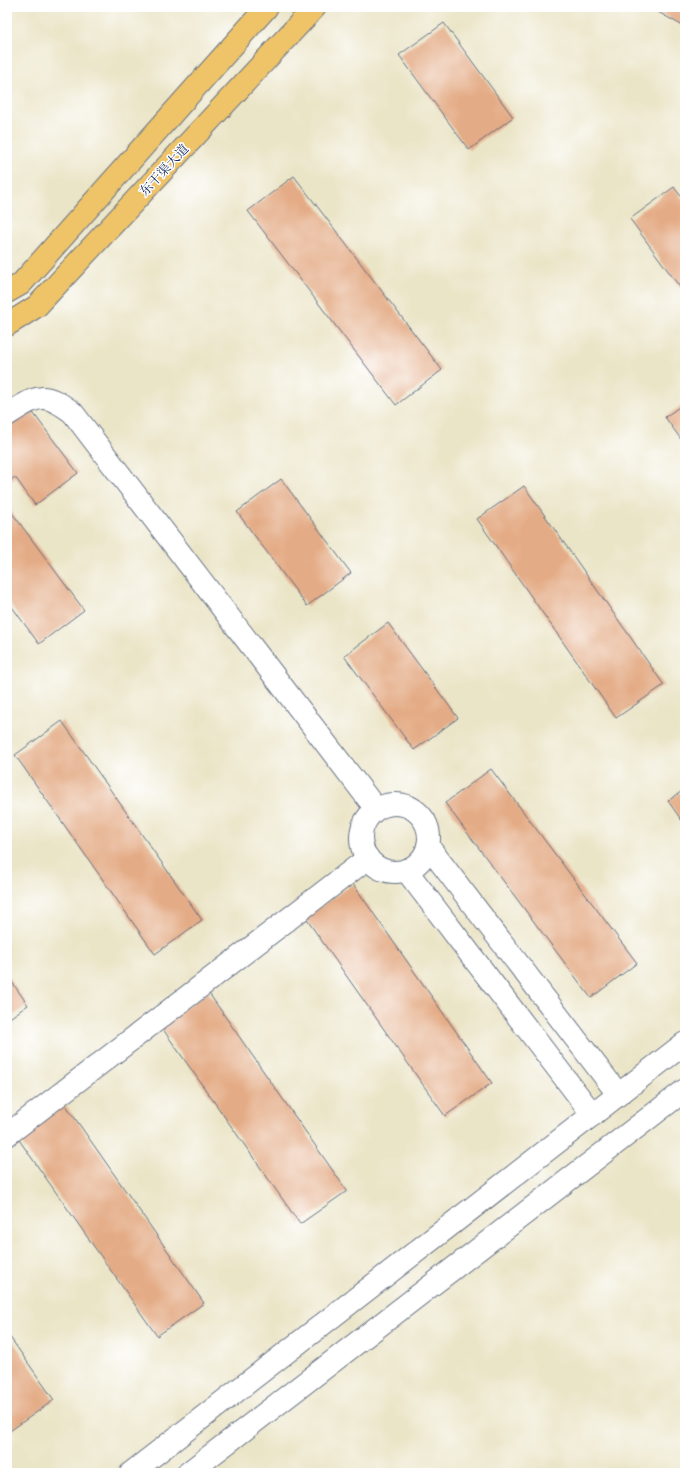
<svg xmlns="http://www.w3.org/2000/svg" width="692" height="1480" font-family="'Gentium Book Plus','Noto Serif SC',serif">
<rect width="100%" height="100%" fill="#fff"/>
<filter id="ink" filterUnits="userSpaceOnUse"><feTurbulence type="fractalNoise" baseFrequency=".025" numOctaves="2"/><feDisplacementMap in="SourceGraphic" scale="8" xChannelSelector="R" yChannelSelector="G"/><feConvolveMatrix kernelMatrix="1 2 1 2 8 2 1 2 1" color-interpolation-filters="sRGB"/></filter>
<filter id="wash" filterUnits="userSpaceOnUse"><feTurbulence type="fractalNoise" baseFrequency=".012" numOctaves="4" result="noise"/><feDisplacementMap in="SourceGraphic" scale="16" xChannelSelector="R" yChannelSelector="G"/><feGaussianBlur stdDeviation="0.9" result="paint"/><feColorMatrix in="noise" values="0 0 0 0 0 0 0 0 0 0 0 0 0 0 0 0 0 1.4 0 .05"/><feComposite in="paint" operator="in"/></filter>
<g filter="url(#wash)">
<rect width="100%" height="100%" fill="#ebe5c8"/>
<g id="blocks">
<g fill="#e4ac86">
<polygon points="649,7 685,7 685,27"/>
<polygon points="444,23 513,117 469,150 399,55"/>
<polygon points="294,176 442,370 396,405 248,211"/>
<polygon points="674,187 685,202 685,294 630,219"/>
<polygon points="685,403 685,445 665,417"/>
<polygon points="31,410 78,473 35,505 15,477 7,483 7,428"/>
<polygon points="281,479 351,573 307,606 237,512"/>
<polygon points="524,486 664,685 616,718 477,519"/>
<polygon points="7,506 84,610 39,644 7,600"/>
<polygon points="388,623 458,718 414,750 344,656"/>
<polygon points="62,721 202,920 155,954 15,755"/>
<polygon points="491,769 637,963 591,998 445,803"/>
<polygon points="685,789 685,825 668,801"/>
<polygon points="353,884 492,1083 445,1116 305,917"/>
<polygon points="7,975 28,1005 7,1020"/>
<polygon points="208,992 347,1191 300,1224 160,1025"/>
<polygon points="65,1104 204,1303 157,1336 17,1137"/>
<polygon points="7,1333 54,1400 7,1433"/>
</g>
</g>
</g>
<g filter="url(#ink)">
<use href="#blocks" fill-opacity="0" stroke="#646f83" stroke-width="1"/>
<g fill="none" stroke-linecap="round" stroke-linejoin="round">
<g stroke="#646f83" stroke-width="24">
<g id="minor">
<path d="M 7,415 C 37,396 43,390 73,413 L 376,809"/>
<circle cx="395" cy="838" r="34"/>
<polyline points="428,846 618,1094"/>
<polyline points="406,870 593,1115"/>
<polyline points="7,1135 368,858"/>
</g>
</g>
<g stroke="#646f83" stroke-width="24">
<g id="tertiary">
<polyline points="131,1473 685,1043"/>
<polyline points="188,1473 685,1090"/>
</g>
</g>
<g stroke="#646f83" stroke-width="24">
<g id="primary">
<polyline points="7,292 21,284 267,7"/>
<polyline points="7,325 37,306 315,7"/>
</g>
</g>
<use href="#minor" stroke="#fff" stroke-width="22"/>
<use href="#tertiary" stroke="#fff" stroke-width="22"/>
<use href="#primary" stroke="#efc469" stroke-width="22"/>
</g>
</g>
<g text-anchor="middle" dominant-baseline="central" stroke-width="3" stroke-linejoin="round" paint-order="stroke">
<g font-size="13" fill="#1b2f5e" stroke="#fff">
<text transform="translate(164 170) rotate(-47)">东干渠大道</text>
</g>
</g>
<rect width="692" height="1480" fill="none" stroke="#fff" stroke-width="24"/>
</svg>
